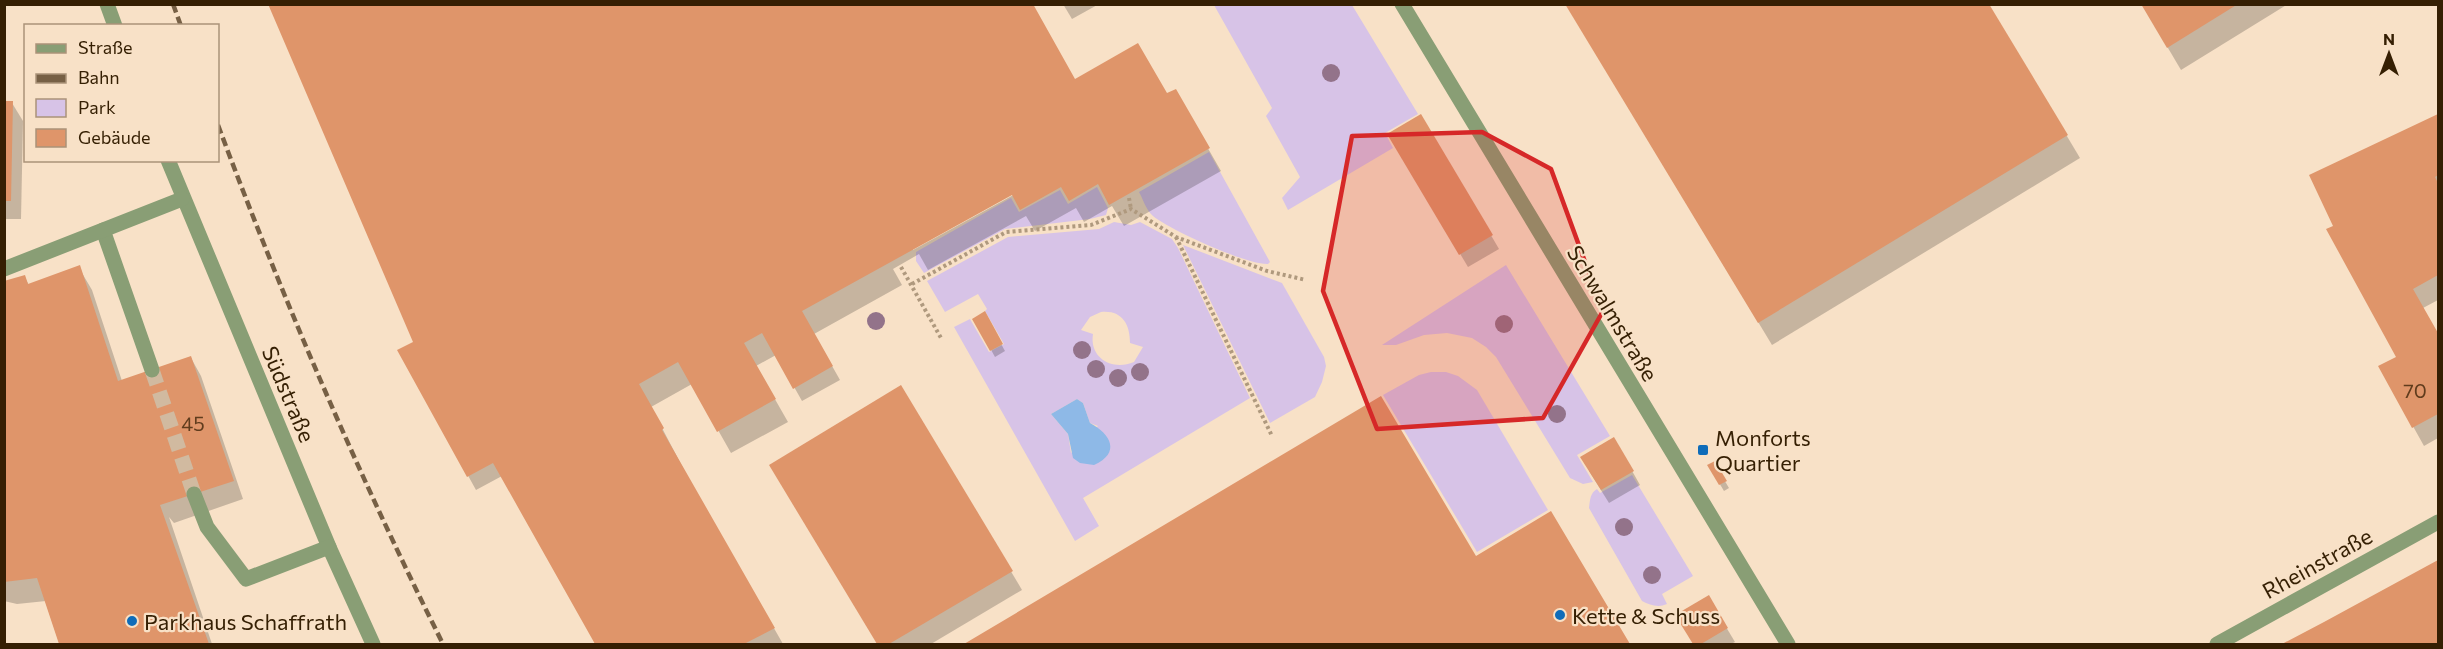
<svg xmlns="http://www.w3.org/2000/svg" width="2443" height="649" font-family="Commissioner,sans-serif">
<rect width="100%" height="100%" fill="#f8e1c7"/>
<g fill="#d7c3e7" fill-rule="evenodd">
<polygon points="1214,5 1352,5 1418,114 1385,133 1393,148 1288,210 1282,198 1300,177 1266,116 1272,108"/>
<path d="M 1209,152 L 1270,262 L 1268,264 C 1247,265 1170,230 1153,216 C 1146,210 1143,199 1139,192 Z"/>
<polygon points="1097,187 1108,208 1106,215 1090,219 1005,229 924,273 916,261 916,252 1011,198 1019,212 1060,190 1068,204"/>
<path d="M 1114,222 L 1131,225 L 1140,222 L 1172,239 L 1178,248 L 1250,398 L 1083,498 L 1099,526 L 1075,541 L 954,327 L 970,319 L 989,352 L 1004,344 L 985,311 L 987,309 L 978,294 L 945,312 L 927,281 L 1008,237 L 1099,229 ZM 1101,312 C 1122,310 1130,324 1130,343 L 1143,347 L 1134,362 C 1113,371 1089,359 1093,334 L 1081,330 L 1090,317 ZM 1077,399 L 1083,403 L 1090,423 L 1098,426 L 1071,453 L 1068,434 L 1051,414 Z"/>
<polygon points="1183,245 1282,283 1324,357 1326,366 1322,382 1315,397 1270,423"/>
<polygon points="1506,265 1610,436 1577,455 1593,482 1583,484 1570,478 1496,357 1486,347 1472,338 1447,333 1424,335 1396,345 1382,345"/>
<polygon points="1431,372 1446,372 1458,376 1477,390 1548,510 1477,552 1383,395 1419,375"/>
<path d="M 1632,475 L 1693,576 L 1662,594 L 1667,604 C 1658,608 1650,605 1642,601 L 1589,508 C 1590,500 1590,493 1597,489 L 1600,493 Z"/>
</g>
<path fill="#8eb9e7" d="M 1077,399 L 1083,403 L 1090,423 C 1111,434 1121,453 1094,465 L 1080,463 L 1073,458 L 1068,434 L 1051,414 Z"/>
<g fill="#0003" fill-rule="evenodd">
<polygon points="1063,4 1099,4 1072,19"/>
<polygon points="1566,4 1988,4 2080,158 1772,345"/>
<polygon points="2142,4 2288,4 2181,70"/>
<path d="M 1074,81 L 1167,95 L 1175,91 L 1221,171 L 1124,226 L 1112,206 L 1084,222 L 1076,208 L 1035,231 L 1026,216 L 928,270 L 919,254 L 893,269 L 902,285 L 814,334 L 840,380 L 802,401 L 776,355 L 756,366 L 788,422 L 731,453 L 692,384 L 651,407 L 693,487 L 783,644 L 596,644 L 502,476 L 476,490 L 399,351 ZM 1017,190 L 1019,192 L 913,250 L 913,247 Z"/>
<polygon points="4,103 12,103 23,121 21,219 4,219"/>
<polygon points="2438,115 2438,300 2423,308 2438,335 2438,438 2424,446 2380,367 2398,357 2311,176"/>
<polygon points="1446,158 1499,249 1468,267 1422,190"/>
<polygon points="79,268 92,290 122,381 191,358 201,376 243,499 174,523 169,517 212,644 61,644 46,601 17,604 4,601 4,283 24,276 29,285"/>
<polygon points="984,313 1005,351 995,357 974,319"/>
<polygon points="1380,398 1476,558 1550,513 1628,644 967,644"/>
<polygon points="1614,439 1640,485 1609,503 1589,471"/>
<polygon points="1714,463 1729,488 1724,491 1709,466"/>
<polygon points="784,487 964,492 1022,590 931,644 878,644"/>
<polygon points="2438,561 2438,644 2287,644"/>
<polygon points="1708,597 1735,642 1731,644 1694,644 1677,616"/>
</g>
<g fill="#df956a">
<polygon points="268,4 1033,4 1075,79 1138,43 1167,93 1176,89 1210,148 1109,205 1098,184 1069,201 1061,187 1020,210 1012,195 802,311 833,366 793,389 762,333 744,343 776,399 717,432 678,362 639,384 664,428 662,430 775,628 744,644 595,644 493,463 467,477 397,350 413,342"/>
<polygon points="1565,4 1989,4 2068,135 1758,323"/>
<polygon points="2141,4 2238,4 2167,48"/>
<polygon points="4,101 13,101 11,201 4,201"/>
<polygon points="1421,114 1493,235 1459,255 1387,134"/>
<polygon points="2438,114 2438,175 2435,177 2438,183 2438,275 2413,289 2438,333 2438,414 2412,428 2378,366 2396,357 2326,229 2333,226 2309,175"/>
<polygon points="80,265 118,381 191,356 234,481 160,505 209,644 59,644 37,578 4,582 4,281 25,275 28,284"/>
<polygon points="985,311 1003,344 990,351 972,319"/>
<polygon points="901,385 1013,571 889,644 877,644 769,465"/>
<polygon points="1381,396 1476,556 1551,511 1630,644 964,644"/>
<polygon points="1614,437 1634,471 1601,490 1580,457"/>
<polygon points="1715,461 1727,481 1719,485 1707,465"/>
<polygon points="2438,560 2438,644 2282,644 2324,622"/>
<polygon points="1709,595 1728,628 1701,644 1693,644 1675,615"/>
</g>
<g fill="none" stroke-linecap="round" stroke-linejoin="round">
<polyline stroke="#d1baa0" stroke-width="15" stroke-dasharray="15 8" stroke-linecap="butt" points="152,370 194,494"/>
<g stroke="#af997e" stroke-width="4" stroke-dasharray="3 3" stroke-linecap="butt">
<polyline points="1129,198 1131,209"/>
<polyline points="1176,237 1272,436"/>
<polyline points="901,267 941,338"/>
<polyline points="912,284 1006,232 1091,225 1131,209 1176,237 1267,271 1306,280"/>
</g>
<g stroke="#899e75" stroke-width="15">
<polyline points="107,4 115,26"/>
<polyline points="1402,4 1788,644"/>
<polyline points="168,160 329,547 373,644"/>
<polyline points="103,230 152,370"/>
<polyline points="4,269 182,199"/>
<polyline points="194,494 207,527 246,579 329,547"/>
<polyline points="2217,644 2438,522"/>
</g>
<g stroke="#776045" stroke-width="4.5" stroke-dasharray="9 4.5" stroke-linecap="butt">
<polyline points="173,4 181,26"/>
<path d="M 218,125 C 284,302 359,476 443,644"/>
</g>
</g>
<g fill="#93738a">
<circle cx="1331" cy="73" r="9"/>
<circle cx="876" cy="321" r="9"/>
<circle cx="1504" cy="324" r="9"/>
<circle cx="1082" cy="350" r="9"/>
<circle cx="1096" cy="369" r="9"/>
<circle cx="1140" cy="372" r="9"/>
<circle cx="1118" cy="378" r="9"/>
<circle cx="1557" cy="414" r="9"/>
<circle cx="1624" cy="527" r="9"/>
<circle cx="1652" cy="575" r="9"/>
</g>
<path fill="#d62828" fill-opacity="0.2" stroke="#d62828" stroke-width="4.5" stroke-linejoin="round" d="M 1482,132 L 1551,169 L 1603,311 L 1543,418 L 1377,429 L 1323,291 L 1352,136 Z"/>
<g fill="#0f6cb9" stroke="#f8e1c7" stroke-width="2">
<rect x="1697" y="444" width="12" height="12" rx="3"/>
<circle cx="1560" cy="615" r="6"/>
<circle cx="132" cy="621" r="6"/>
</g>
<g text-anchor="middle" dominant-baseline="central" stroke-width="4.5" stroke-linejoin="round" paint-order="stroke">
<g font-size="20" fill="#603c1d">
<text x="2415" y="390">70</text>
<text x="193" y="423">45</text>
</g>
<g font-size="22" fill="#351f03" stroke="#f8e1c7">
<text transform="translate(1613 313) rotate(59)">Schwalmstraße</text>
<text transform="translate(289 394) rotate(67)">Südstraße</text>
<text transform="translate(2317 563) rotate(-29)">Rheinstraße</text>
</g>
<g font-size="22" fill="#351f03" stroke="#f8e1c7" text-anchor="start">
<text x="1715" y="437">Monforts<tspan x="1715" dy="25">Quartier</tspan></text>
<text x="1572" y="615">Kette &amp; Schuss</text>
<text x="144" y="621">Parkhaus Schaffrath</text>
</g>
</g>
<rect width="2443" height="649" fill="none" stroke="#351f03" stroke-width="12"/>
<rect x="24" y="24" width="195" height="138" fill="#f8e1c7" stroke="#aa9379" stroke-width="1.5"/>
<rect x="36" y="44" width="30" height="9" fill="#899e75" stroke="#aa9379" stroke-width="1.5"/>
<text x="78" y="54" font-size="18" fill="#351f03">Straße</text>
<rect x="36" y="74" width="30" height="9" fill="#776045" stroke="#aa9379" stroke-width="1.5"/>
<text x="78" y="84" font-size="18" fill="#351f03">Bahn</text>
<rect x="36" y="99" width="30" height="18" fill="#d7c3e7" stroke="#aa9379" stroke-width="1.5"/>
<text x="78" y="114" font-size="18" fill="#351f03">Park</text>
<rect x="36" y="129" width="30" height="18" fill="#df956a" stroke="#aa9379" stroke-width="1.5"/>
<text x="78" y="144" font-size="18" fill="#351f03">Gebäude</text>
<g transform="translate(2389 54)" stroke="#f8e1c7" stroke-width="4.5" paint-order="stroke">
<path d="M0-4.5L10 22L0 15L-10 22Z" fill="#351f03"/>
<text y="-9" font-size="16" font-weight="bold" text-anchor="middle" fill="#351f03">N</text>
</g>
</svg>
